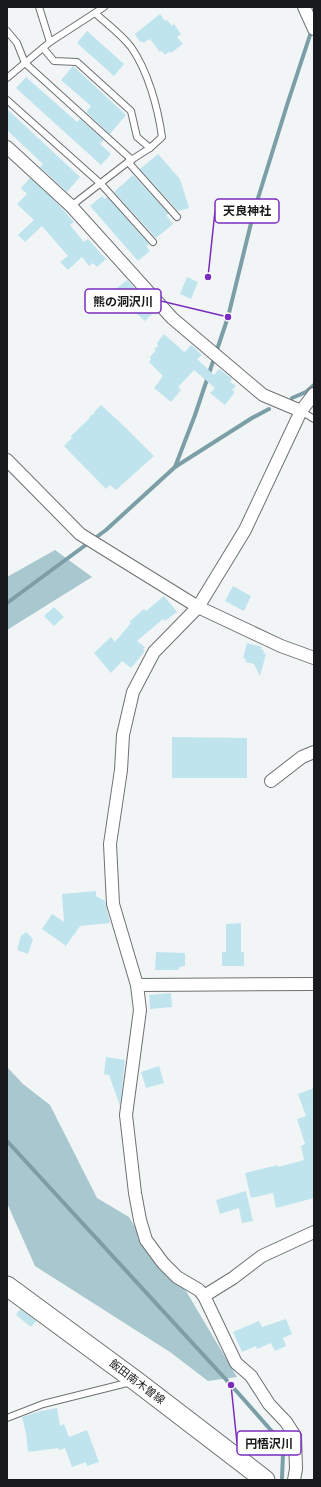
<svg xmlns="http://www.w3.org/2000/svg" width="321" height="1487" font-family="Roboto,'Noto Sans JP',sans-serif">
<rect width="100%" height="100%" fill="#f1f5f6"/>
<g fill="#a9c7cf">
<polygon points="55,550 92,577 7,630 7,577"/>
<polygon points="7,1067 23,1084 50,1105 97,1198 129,1217 150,1252 186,1291 237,1377 208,1381 170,1352 35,1266 7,1203"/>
</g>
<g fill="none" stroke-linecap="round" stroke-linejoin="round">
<g stroke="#7c9fa7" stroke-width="4">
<polyline points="292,398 306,392 314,385"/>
<polyline points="175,467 252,418 269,409"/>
<polyline points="7,603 106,530 175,467 195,415 228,317 254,211 287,105 312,29"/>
<polyline points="7,1141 231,1385 276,1436 283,1454 282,1478"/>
</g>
</g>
<g fill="#bfe4ee">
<polygon points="160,14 165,21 167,20 172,26 174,24 181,34 177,37 183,44 171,53 170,51 165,55 162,51 160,52 150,39 143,43 142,41 140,42 135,34"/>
<polygon points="87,31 124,64 114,76 77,43"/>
<polygon points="73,66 126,115 110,134 86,112 91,106 61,80"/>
<polygon points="26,77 77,122 80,119 104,140 100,144 111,154 101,165 16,88"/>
<polygon points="7,109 80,177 67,192 40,167 43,164 7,130"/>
<polygon points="158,154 180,179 189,208 178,211 140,169"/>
<polygon points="133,175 169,214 166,215 173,224 156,238 114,192"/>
<polygon points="30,178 57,203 74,222 70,225 84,242 88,239 106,259 97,267 93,263 89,266 82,257 68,270 60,262 68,256 42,226 25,242 18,235 34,220 17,204 27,194 21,188"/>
<polygon points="102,196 105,199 107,197 149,244 146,246 150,251 138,261 90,206"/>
<polygon points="187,277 198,282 191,299 180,294"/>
<polygon points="127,280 155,311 145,321 135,312 136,311 116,289"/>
<polygon points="164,334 183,351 185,352 191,345 202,355 197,359 214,375 219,369 232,379 230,382 236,386 232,390 235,392 225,405 210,393 215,388 194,370 178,387 181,390 171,402 154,388 163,376 149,362 151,359 150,357 156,350 154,349 158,346 157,343"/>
<polygon points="101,405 125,427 154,456 116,490 110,485 106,489 64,446 72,438 71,436 90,418 89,417 95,413 94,412"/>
<polygon points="233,586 251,596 244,611 225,601"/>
<polygon points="164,596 177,612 165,621 163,619 137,641 145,647 143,650 145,651 131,668 122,661 111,673 94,653 111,637 115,642 131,623 129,622 144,609 146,611"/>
<polygon points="54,607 64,617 54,626 44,616"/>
<polygon points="247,643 262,647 261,650 264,650 263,653 266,654 260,676 254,664 245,662 246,659 243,658"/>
<polygon points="172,737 247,738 247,778 172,778"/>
<polygon points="96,891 96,896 105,901 110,923 80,926 65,947 65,945 42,929 52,914 64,922 62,894"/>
<polygon points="241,923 241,952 244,952 244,966 222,966 222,952 226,952 226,924"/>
<polygon points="26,932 33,939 28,954 17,950 21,936"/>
<polygon points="156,952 185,953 185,966 179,967 179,970 155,970"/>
<polygon points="171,993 172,1007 150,1009 149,995"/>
<polygon points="106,1057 125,1060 120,1106 109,1075 104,1074"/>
<polygon points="159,1066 164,1083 146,1088 141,1072"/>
<polygon points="314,1088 314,1198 276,1208 273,1193 251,1198 245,1173 278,1165 278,1167 304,1160 301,1146 305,1144 297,1119 306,1116 298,1094"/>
<polygon points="246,1191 253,1221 242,1223 239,1208 220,1214 216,1200"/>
<polygon points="20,1309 36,1321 31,1327 16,1315"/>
<polygon points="286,1319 292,1334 283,1338 286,1346 275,1351 271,1343 257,1349 256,1346 242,1352 233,1332 259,1321 262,1327"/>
<polygon points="57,1408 60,1426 64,1424 69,1437 87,1430 99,1462 87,1466 86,1462 72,1467 65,1448 60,1450 58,1448 28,1452 26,1433 22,1417 41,1411"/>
</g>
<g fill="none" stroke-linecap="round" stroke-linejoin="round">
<g stroke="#6e7172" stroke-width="8">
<g id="service">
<polyline points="39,7 50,42"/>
<polyline points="7,31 17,43 25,63 132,160"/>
<polyline points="43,48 54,61 77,62 131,111 137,137 150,148"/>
<polyline points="7,78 50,42 104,7"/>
<polyline points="7,100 101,184 153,242"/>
<polyline points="128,162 177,217"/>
<path d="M 71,206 L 128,162 L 150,148 L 162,137 C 158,108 148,71 131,47 C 121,34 107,24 95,13"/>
<polyline points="301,411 314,419"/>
<polyline points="7,1418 43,1404 131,1382"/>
</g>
</g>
<g stroke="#6e7172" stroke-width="14">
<g id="minor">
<polyline points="304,7 314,29"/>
<polyline points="7,147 71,206 172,318 263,395 301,411"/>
<polyline points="7,460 80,534 198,607 281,646 314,658"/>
<polyline points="271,781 302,757 314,752"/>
<polyline points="137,985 314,984"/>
<polyline points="204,1296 233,1278 262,1256 314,1232"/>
<polyline points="294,1480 296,1469 295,1436 286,1422 269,1404 251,1376 236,1363 204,1296 199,1290 177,1277 163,1263 146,1240 140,1220 135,1193 126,1115 140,1010 137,985 113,904 110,844 121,770 123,735 133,692 154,652 198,607 245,530 301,411 314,394"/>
</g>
</g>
<g stroke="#6e7172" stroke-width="21">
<polyline id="primary" points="7,1286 136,1381 265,1480"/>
</g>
<use href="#service" stroke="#fff" stroke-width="6"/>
<use href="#minor" stroke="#fff" stroke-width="12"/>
<use href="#primary" stroke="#fff" stroke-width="19"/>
</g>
<g text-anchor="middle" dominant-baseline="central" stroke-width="3" stroke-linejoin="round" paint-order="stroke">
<g font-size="11" fill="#191a1b" stroke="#fff">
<text transform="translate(137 1382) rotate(37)">飯田南木曽線</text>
</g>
</g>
<path fill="none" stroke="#7b2cbf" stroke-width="1.5" d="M208 277L215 211M228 317L161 301M231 1385L237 1443"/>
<g fill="#7b2cbf" stroke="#fff" stroke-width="1.5">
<circle cx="208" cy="277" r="4"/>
<circle cx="228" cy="317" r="4"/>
<circle cx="231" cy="1385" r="4"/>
</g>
<g fill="#fff" stroke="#7b2cbf" stroke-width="1.5">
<rect x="215" y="199" width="64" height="24" rx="4"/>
<rect x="85" y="289" width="76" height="24" rx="4"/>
<rect x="237" y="1431" width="64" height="24" rx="4"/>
</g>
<g font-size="12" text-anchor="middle" font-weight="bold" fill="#191a1b">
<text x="247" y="215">天良神社</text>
<text x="123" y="306">熊の洞沢川</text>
<text x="269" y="1448">円悟沢川</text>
</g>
<rect width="321" height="1487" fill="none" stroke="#191a1b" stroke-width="16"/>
</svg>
